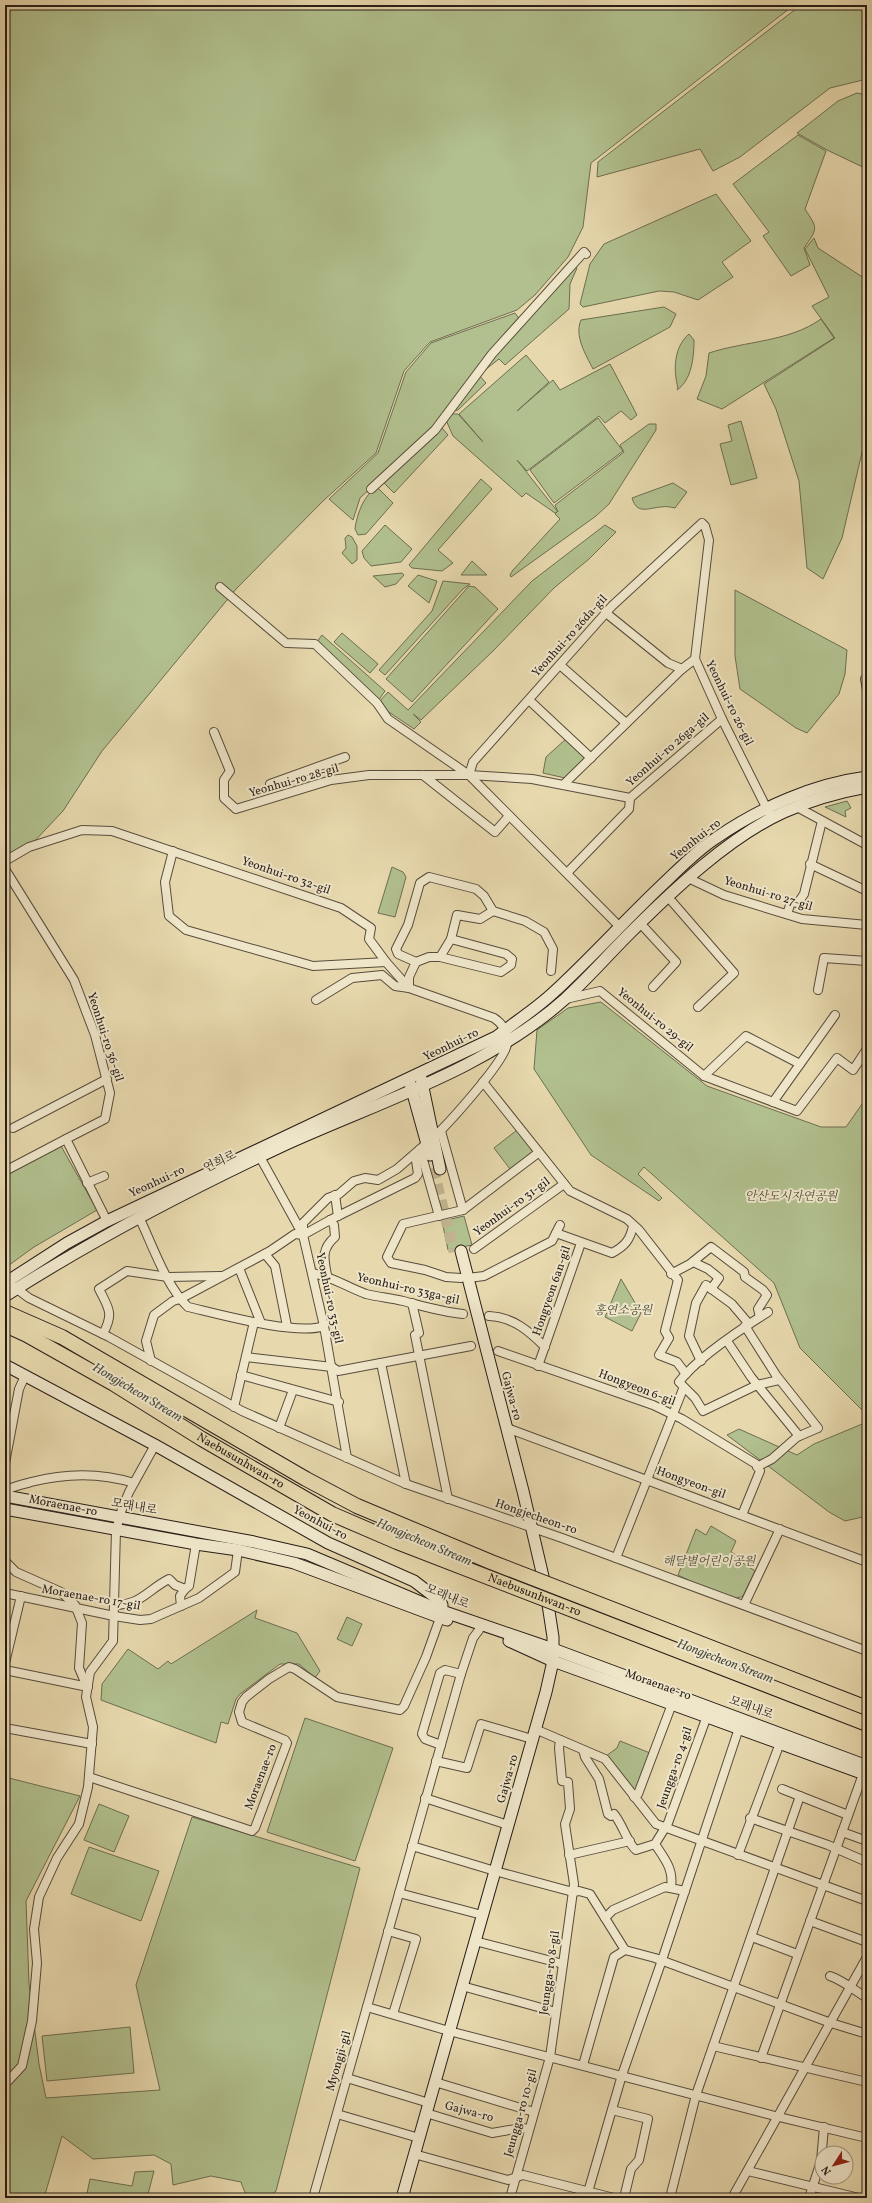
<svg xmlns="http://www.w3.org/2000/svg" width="872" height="2203" font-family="Vollkorn,'Noto Serif KR',serif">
<rect width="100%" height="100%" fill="#e7d8ad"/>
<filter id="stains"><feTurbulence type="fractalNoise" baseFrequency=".005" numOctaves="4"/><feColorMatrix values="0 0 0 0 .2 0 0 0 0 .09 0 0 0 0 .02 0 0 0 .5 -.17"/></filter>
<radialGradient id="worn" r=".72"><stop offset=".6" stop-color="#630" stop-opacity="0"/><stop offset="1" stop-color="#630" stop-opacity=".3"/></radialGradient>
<g fill="#b1c08e" stroke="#6c6e52">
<polygon points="5,5 794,5 591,163 583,227 568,257 535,295 517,310 430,342 404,371 376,453 323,501 237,588 102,751 63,811 29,847 5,861"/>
<polygon points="801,5 867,5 867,79 830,88 740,157 713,171 700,149 597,177 598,162"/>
<polygon points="857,93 867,95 867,169 827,150 797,133 838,101"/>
<path d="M 798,135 L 826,151 L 805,209 C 818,229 818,228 804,248 L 810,265 L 791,276 L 763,236 L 769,232 L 733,184 Z"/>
<polygon points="716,194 751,241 722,262 733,277 698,300 674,292 659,291 583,307 580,304 590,264 604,244"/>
<polygon points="814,238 818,248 867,280 867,431 842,538 823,579 807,568 799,481 776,409 764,384 835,338 812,306 829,297 805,249"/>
<polygon points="574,267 577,268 570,284 569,309 505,365 499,359 481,373 494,354"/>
<path d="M 664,307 L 676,314 L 670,327 L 593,369 C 586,355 574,336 581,320 Z"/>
<polygon points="515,313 520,320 434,429 360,498 353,520 329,499 378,453 406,372 431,343"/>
<path d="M 821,319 L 834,338 L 722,409 L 697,399 L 706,376 L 709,353 C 745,341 789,342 821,319 Z"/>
<path d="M 689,334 L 694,340 C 694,356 692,380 677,390 L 678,388 C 673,369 674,347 689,334 Z"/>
<polygon points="526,355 549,382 517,411 553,380 560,390 610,364 637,415 631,420 621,411 605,423 599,416 527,471 517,460 558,512 555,505 624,452 620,445 649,424 656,424 656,430 609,504 596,516 511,577 510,575 513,570 560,519 555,514 557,512 555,513 526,493 522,497 453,436 446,420 451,414 458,414 483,442 459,414"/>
<polygon points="479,375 486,383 458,410 452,411"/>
<polygon points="598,418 623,451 554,503 530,470"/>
<polygon points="741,421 757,478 731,485 720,444 732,441 728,425"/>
<polygon points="442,428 448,435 394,493 384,483"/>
<polygon points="481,479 492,489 438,550 453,563 442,571 412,568 409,565"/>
<path d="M 673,483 L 687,492 L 675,508 C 670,507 666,506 661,507 C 648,508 637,515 632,498 Z"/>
<path d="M 377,487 L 393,503 L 366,534 L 358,535 L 355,529 C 357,513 364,495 377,487 Z"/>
<polygon points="385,525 412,549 401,562 371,566 364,558 362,551"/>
<polygon points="605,525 616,532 589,559 554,588 493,651 421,720 413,714 421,722 414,729 386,710 379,702 388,692 408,710 532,581"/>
<polygon points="348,535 352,537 357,546 357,560 352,564 342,553 346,548 345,538"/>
<polygon points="472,561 487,575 461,575"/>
<polygon points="402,573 404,575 396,584 385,587 373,576"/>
<polygon points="418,575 437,581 429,603 408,586"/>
<polygon points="443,581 470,584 463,589 385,675 379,670 432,611"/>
<polygon points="469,586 475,587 498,609 412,702 386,679"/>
<polygon points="735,590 847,650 845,674 839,694 807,733 796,728 740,689 735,656"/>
<polygon points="342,633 378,664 370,673 334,642"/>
<polygon points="322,635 385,691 378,701 316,643"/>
<polygon points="566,739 585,758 565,778 543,773 546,757"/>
<polygon points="847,801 851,808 845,811 846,817 825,807"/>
<polygon points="392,867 403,872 406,877 395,917 378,913"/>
<polygon points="601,1002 707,1086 821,1127 846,1127 867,1097 867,1415 800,1348 774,1283 644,1167 638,1174 662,1198 659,1201 591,1155 534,1069 537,1030 568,1008"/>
<polygon points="517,1130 533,1152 510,1169 494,1148"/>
<polygon points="61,1146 97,1210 34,1247 5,1268 5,1174"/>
<polygon points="464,1216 472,1245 448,1250 442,1221"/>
<polygon points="621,1279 641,1313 632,1331 605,1317"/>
<polygon points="867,1422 867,1516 845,1521 829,1512 727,1435 739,1429 797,1455 814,1444"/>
<path d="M 711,1526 L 736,1541 L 731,1552 L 745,1560 L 743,1563 L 755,1571 L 743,1596 C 731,1604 691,1581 678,1575 L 696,1529 L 706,1535 Z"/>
<polygon points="257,1610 255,1618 297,1633 320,1671 315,1678 299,1664 280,1664 240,1694 236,1699 228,1724 221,1722 216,1743 101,1700 102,1684 128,1649 158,1669 168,1661 171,1664"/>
<polygon points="347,1617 362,1624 352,1646 337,1639"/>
<polygon points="305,1718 393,1748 355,1861 267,1832"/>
<polygon points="620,1741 650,1753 636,1789 633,1790 606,1756 617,1748"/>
<path d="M 5,1777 L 80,1796 L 26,1901 L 29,1984 L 39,2064 L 46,2098 L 160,2090 L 136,1985 L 192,1817 L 360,1868 L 276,2191 L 267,2198 C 249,2198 247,2200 241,2182 L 211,2176 L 173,2185 L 171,2164 L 154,2155 L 93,2159 L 62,2136 L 44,2198 L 5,2198 Z"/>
<polygon points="99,1804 129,1816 114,1852 84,1840"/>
<polygon points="89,1847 159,1871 141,1921 71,1894"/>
<polygon points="130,2027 134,2073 47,2081 42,2036"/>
<polygon points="154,2171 147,2198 86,2198 90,2179 132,2186 135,2172"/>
</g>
<polygon fill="#e7d8ad" points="5,1302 103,1350 273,1451 366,1500 867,1695 867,1729 442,1564 197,1442 52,1355 5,1331"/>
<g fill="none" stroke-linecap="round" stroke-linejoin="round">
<polyline stroke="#c1b38f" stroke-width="11" stroke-dasharray="11 5.5" stroke-linecap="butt" points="433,1168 454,1252"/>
<g stroke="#574c3c" stroke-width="10">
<g id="street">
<polyline points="371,489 435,430 492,354 584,252 586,254"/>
<polyline points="220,587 286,643 315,644 377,703 388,719 469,775 619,926"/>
<polyline points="606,613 668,663 682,669"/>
<polyline points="560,665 626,723"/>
<polyline points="867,679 865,679 867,690"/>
<polyline points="529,700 591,758"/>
<polyline points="214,732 230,771 224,780 224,798 236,809 331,780 369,775 469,775 532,779 630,798 722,719"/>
<polyline points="423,775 495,832 509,816"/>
<polyline points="469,775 473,762 612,606 702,523 705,526 709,540 695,659 722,719 769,813"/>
<polyline points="270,784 345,757"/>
<polyline points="563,785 682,669 695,659"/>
<polyline points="797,807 867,845"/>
<polyline points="173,851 165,882 169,916 186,930 313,966 386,962"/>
<path d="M 5,861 L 29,847 L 82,830 L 112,831 L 341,908 L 371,928 L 369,939 L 386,962 L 409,988 L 494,1018 C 503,1024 508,1033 507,1044 C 505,1061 449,1123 434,1137"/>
<polyline points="810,864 867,891"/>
<polyline points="5,869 74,980 95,1035 110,1093 105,1119 66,1139 107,1221"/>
<polyline points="567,873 629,809 630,798"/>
<polyline points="688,878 724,895 802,919 867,925"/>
<polyline points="668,897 734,973 698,1007"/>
<polyline points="787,914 791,902 798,903 804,894 822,821"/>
<polyline points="640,923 676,962 653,987"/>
<polyline points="451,939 457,915 480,919 493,911"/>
<polyline points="416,962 429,957 440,957 501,972 511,965 512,959 506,954 451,939 440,957"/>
<polyline points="818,990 824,958 867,961"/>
<polyline points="566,999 600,991 704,1076 797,1111 837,1058 853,1070 867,1049"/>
<polyline points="316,1000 352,978 382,975 395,986 409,988 409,977 416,962 398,954 396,949 408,925 420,883 429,877 476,889 484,896 493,911 525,921 544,932 553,949 551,971"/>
<polyline points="704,1076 746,1036 800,1064"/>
<polyline points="483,1082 570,1191 627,1219 639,1230 678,1280 665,1331 669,1338 659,1355 677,1362 686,1374"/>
<polyline points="773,1102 835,1015"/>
<polyline points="13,1128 107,1079"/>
<polyline points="441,1131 463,1210"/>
<polyline points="420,1149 439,1216"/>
<polyline points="260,1157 303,1235 324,1326 347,1458"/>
<polyline points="5,1171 66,1139"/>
<polyline points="87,1183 104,1176"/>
<polyline points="335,1195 338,1216"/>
<path d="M 139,1217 C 152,1244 166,1286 188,1307 C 218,1314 297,1336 324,1326"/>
<path d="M 556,1233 L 612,1253 C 625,1246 630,1240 633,1226"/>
<polyline points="303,1234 303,1223 328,1198 339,1194 354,1181 365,1178 378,1180 397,1169 427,1143"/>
<polyline points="303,1235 330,1220 415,1178 418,1174 415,1154"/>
<polyline points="474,1249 564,1184"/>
<polyline points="265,1254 275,1266 287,1326"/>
<polyline points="693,1262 708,1269 719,1278 711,1289"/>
<polyline points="239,1268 261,1323"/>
<path d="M 312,1273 C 331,1276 347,1287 366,1294 C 378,1297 391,1298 403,1301 C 423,1306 442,1312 463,1314"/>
<polyline points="671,1274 690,1264 711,1247 744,1272 745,1277 763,1290 767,1295 758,1309 760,1317"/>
<path d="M 327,1275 C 324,1259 321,1249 335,1237 L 334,1225 L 330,1220"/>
<polyline points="461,1278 446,1277 425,1270 391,1263 387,1257 403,1224 463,1210 538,1153"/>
<polyline points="468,1278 484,1276 552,1241 560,1225"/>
<polyline points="13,1286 29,1298 109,1337 242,1411 406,1484 562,1538 867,1651"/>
<polyline points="412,1303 419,1333 415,1335 448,1499"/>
<path d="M 768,1312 C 741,1329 698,1357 679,1382 L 695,1398 L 703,1411 L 757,1385 L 779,1380"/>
<path d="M 489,1316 C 513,1317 529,1331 545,1347"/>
<polyline points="745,1326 776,1375 818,1428 797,1437 772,1459 757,1467"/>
<path d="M 103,1334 C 114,1313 109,1309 99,1289 L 127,1271 L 168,1277 L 221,1276"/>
<polyline points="727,1341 751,1377 799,1436"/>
<polyline points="498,1351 653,1405 682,1419 756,1464 760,1471 742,1515"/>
<polyline points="246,1357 332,1367 338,1371 471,1346"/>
<polyline points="151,1361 146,1341 154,1315 173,1301 180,1299 270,1251 295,1234 303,1235"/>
<polyline points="701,1361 689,1336 696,1303 706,1285 732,1304 749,1324"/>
<polyline points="381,1363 406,1484"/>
<polyline points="538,1366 581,1243"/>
<polyline points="241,1375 339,1402"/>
<polyline points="234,1407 254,1322"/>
<polyline points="279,1428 293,1390"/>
<polyline points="507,1428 867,1562"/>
<polyline points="5,1463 19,1389 25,1376"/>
<path d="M 5,1491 C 13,1486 22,1485 31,1482 C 66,1473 99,1472 134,1483"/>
<polyline points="616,1558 683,1389"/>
<polyline points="5,1561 16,1572 61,1592 75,1605 82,1623 79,1668 87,1687"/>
<polyline points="5,1593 114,1616 140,1620 151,1619 199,1598 235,1572 238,1550"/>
<path d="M 114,1605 C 141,1605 146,1591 169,1579 L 175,1585 L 185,1589"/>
<polyline points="744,1605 780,1529"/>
<polyline points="181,1606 180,1596 185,1589 189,1586 196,1544"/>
<polyline points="5,1663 21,1596"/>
<polyline points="5,1670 88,1687"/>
<polyline points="5,1728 92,1744"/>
<polyline points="535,1729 605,1759 656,1824 867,1901"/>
<polyline points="441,1745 425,1739 422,1734 440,1673 445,1670 461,1674"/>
<path d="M 583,1750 L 585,1757 L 599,1779 L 608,1814 L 611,1816 L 614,1814 C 623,1825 628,1844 636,1850 L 655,1844 L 668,1823 L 707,1716"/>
<polyline points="436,1761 467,1768 481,1724 532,1739"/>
<polyline points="89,1777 252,1831 255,1828 287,1743 285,1740 242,1722 239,1712 242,1702 246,1697 269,1679 289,1667 295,1669 337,1697 400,1710 404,1706 426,1657 440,1618"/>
<polyline points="782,1789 848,1815"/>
<polyline points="634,1797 638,1794 672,1704"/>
<polyline points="425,1798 508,1825"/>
<polyline points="750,1818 828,1845 867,1862"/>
<polyline points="842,1832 867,1841"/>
<path d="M 655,1844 C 664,1858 674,1869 671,1887"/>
<polyline points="412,1846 495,1871 573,1892 579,1891 590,1894 625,1950 655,1958 831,2023 867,2034"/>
<polyline points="569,1855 630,1841"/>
<polyline points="738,1855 780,1743"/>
<polyline points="399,1893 482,1915"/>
<polyline points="605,1918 613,1910 665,1887 685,1891"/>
<polyline points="810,1921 867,1942"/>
<polyline points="388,1931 416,1939 393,2014"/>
<polyline points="752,1937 797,1954"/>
<polyline points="475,1941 563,1964"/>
<path d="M 830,1976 C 844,1981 854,1990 867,1998"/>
<polyline points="462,1986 556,2012"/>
<polyline points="367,2007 449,2031 779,2117 867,2138"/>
<polyline points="713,2046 867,2082"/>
<polyline points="761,2058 863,1774"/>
<polyline points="583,2065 614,1957 625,1950"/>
<polyline points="347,2078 429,2103"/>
<polyline points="5,2082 8,2081 22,2066 32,2021 37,1963 34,1929 39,1897 57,1858 79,1824 88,1787 93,1727 86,1697 90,1672 113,1641 116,1530 122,1509 129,1492 155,1445"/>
<polyline points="435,2082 534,2112"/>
<polyline points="612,2110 648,2119 639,2160 631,2169 624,2198"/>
<polyline points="426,2113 492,2133 521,2128 529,2129"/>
<polyline points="337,2114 419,2138"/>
<polyline points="414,2154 508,2180 523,2175 614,2198"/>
<polyline points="748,2171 859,2198"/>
<polyline points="588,2192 622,2075 662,1960 739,1728"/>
<polyline points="313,2198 461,1674 473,1638 479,1630"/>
<polyline points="510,2198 550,2057 563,1964 574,1884 565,1824 570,1809 568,1782 562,1781 559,1748 560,1740"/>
<polyline points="670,2198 696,2095 800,1796"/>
<polyline points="732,2198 867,1957"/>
<polyline points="809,2198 821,2161 824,2127"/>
</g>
</g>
<g stroke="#271d17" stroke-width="13">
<g id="secondary">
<polyline points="421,1078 440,1169"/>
<polyline points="410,1083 430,1155"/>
<path d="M 5,1283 L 67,1243 L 107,1221 L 496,1037 C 515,1022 536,1009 554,992 C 591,958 625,920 661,886 C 679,869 696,851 716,838 C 761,807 814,784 867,777"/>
<path d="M 5,1296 C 94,1239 186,1191 282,1146 C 378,1102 485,1070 565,999 C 587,979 608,955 629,934 C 672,891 729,837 784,812 C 811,800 839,792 867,787"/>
<polyline points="5,1365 155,1445 328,1543 414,1581 440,1601 442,1605 441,1614"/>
<polyline points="5,1496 254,1542 307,1554 442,1611 553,1649 867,1766"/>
<polyline points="5,1509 196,1544 238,1550 294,1563 447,1620"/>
<polyline points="509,1641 553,1661 867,1775"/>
<polyline points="402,2198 546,1692 553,1661 553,1637 545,1585 523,1491 461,1251"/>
</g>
</g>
<use href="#street" stroke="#efe6ca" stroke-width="8"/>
<use href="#secondary" stroke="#efe6ca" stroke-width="11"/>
<g stroke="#271d17" stroke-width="16" stroke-linecap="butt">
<g id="highway-bridge">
<polyline points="5,1312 62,1337 306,1479 357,1506 491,1562 867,1708"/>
<path id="s1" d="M 5,1325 L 27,1335 L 114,1384 L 202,1439 L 332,1514 L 397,1542 L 867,1724"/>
</g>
</g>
<use href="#highway-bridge" stroke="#e7d8ad" stroke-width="14"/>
</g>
<g text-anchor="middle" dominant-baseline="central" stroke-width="4" stroke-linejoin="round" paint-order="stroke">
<g font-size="12" fill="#271d17" stroke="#efe6ca">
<text transform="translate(570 636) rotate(-48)">Yeonhui-ro 26da-gil</text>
<text transform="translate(729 703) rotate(64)">Yeonhui-ro 26-gil</text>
<text transform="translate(668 750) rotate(-41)">Yeonhui-ro 26ga-gil</text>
<text transform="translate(294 781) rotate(-16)">Yeonhui-ro 28-gil</text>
<text transform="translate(696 840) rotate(-38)">Yeonhui-ro</text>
<text transform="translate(286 876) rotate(19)">Yeonhui-ro 32-gil</text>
<text transform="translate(768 894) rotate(17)">Yeonhui-ro 27-gil</text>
<text transform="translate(655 1020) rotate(39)">Yeonhui-ro 29-gil</text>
<text transform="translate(105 1037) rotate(72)">Yeonhui-ro 36-gil</text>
<text transform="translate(451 1045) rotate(-26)">Yeonhui-ro</text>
<text transform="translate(220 1162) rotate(-26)">연희로</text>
<text transform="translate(157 1182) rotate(-25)">Yeonhui-ro</text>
<text transform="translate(512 1207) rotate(-36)">Yeonhui-ro 31-gil</text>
<text transform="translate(408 1289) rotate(13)">Yeonhui-ro 33ga-gil</text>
<text transform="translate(552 1291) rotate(-71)">Hongyeon 6an-gil</text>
<text transform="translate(329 1298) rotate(78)">Yeonhui-ro 33-gil</text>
<text transform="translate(637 1388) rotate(21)">Hongyeon 6-gil</text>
<text transform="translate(511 1396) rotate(75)">Gajwa-ro</text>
<text stroke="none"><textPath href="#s1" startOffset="272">Naebusunhwan-ro</textPath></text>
<text transform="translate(691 1483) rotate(20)">Hongyeon-gil</text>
<text transform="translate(63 1506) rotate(11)">Moraenae-ro</text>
<text transform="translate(134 1507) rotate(10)">모래내로</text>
<text transform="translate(536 1517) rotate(19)">Hongjecheon-ro</text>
<text transform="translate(320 1523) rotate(28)">Yeonhui-ro</text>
<text stroke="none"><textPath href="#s1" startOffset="596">Naebusunhwan-ro</textPath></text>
<text transform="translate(447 1597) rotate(22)">모래내로</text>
<text transform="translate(91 1598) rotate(10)">Moraenae-ro 17-gil</text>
<text transform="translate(658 1685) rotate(20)">Moraenae-ro</text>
<text transform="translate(751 1708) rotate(20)">모래내로</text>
<text transform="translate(675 1768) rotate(-71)">Jeungga-ro 4-gil</text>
<text transform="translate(261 1777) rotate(-69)">Moraenae-ro</text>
<text transform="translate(508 1779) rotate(-74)">Gajwa-ro</text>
<text transform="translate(550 1973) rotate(-82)">Jeungga-ro 8-gil</text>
<text transform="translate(339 2061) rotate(-74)">Myongji-gil</text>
<text transform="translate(469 2112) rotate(15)">Gajwa-ro</text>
<text transform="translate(521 2113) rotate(-74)">Jeungga-ro 10-gil</text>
</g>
<g font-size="12" font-style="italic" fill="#504e3b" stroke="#efe6ca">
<text x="791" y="1197">안산도시자연공원</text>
<text x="623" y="1311">홍연소공원</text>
<text x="709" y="1562">해달별어린이공원</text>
</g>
<g font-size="13" font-style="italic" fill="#494c42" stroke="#efe6ca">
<text transform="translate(137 1393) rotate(31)">Hongjecheon Stream</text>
<text transform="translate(424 1543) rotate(23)">Hongjecheon Stream</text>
<text transform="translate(725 1662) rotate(21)">Hongjecheon Stream</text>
</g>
</g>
<rect width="872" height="2203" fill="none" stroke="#e7d8ad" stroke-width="20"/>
<rect x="6" y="6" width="860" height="2191" fill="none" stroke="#271d17" stroke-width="2"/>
<rect x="10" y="10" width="852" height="2183" fill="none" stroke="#271d17"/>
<g transform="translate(834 2165) rotate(234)"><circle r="19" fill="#efe6ca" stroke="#9f9682"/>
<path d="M0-3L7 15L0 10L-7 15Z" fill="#8f2418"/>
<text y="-6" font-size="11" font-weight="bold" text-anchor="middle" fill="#271d17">N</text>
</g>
<rect width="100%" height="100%" filter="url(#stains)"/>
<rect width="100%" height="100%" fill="url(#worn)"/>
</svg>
